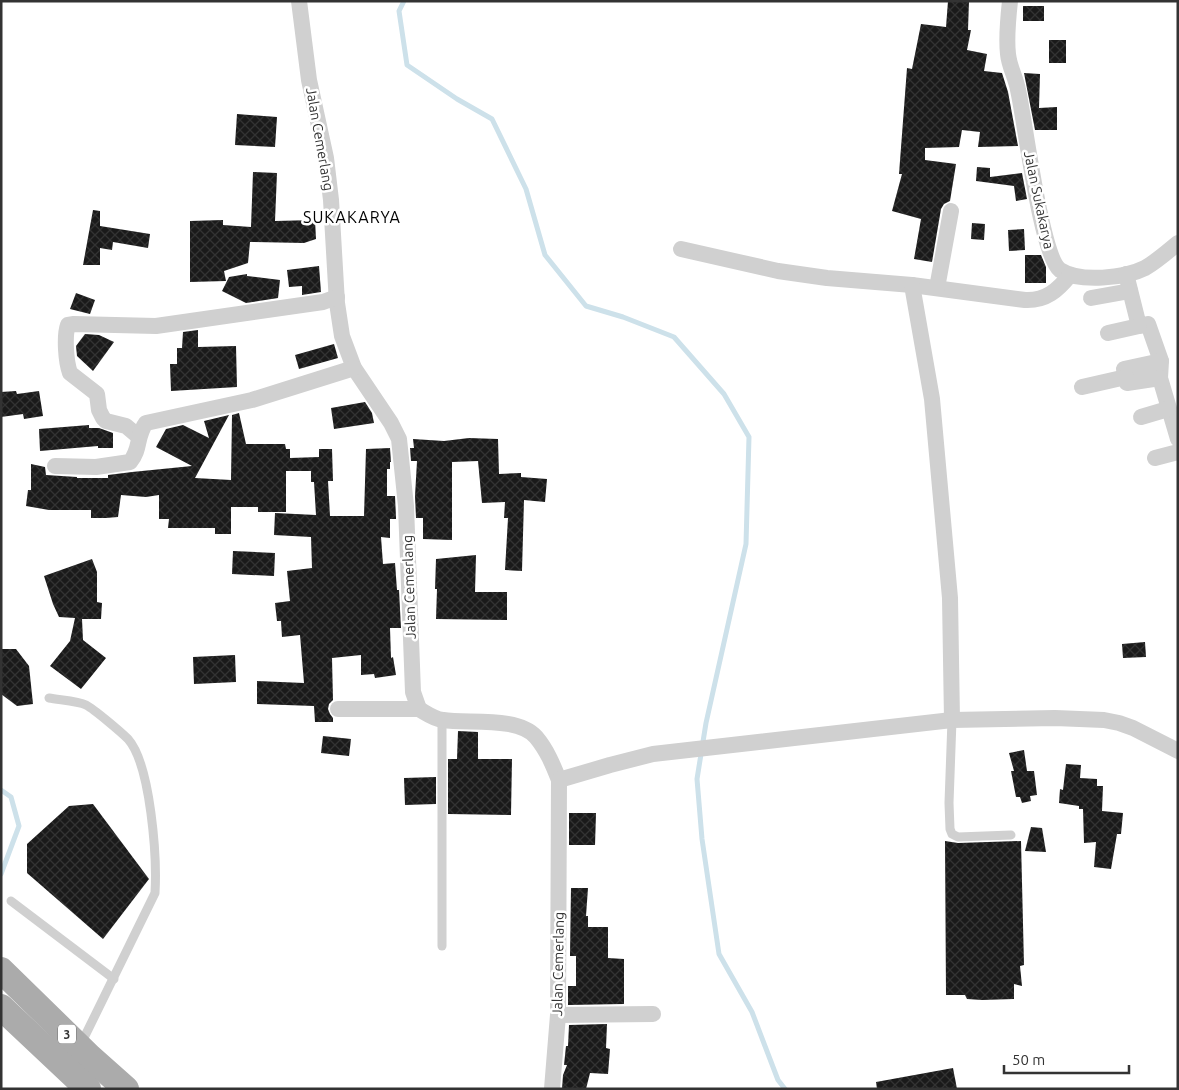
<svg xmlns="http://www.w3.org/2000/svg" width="1179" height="1090" font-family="Ubuntu,sans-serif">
<defs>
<pattern id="building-cross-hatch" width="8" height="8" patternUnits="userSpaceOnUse" patternTransform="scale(1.25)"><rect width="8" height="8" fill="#1a1a1a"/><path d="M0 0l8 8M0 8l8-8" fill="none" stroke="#333"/></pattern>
</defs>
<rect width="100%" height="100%" fill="#fff"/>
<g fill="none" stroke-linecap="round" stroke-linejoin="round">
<g stroke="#cde1ea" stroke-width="5">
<polyline points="404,1 399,11 407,65 457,99 492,119 526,189 545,255 586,306 623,317 674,337 724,394 749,437 746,544 706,723 697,779 702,839 719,954 752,1012 778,1080 785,1089"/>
<polyline points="1,790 11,797 19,826 1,874"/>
</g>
</g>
<g fill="url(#building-cross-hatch)">
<polygon points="948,1 969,1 968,30 971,30 967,50 987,54 984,71 1002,73 1008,92 1018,146 978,147 980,132 962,130 959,147 925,148 925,160 956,164 950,201 944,204 941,209 932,262 914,259 921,219 892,211 902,174 899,174 907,68 912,69 921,24 946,27"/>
<rect x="1023" y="6" width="21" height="15"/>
<rect x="1049" y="40" width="17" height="23"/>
<polygon points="1024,73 1040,74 1039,108 1057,107 1057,130 1035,130"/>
<polygon points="237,114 277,117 275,147 235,145"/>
<polygon points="977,167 990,168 990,177 1022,173 1027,199 1016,201 1014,186 976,181"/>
<polygon points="253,172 277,173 275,221 315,220 316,239 304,243 250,242 248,263 224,271 226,281 190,282 190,221 223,220 223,225 251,227"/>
<polygon points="93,210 100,211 100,226 150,234 148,248 113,242 112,250 100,248 100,265 83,265"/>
<polygon points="972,223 985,224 984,240 971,239"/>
<polygon points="1024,229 1025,250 1009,251 1008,230"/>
<polygon points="1025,255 1041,255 1046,267 1046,283 1025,283"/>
<polygon points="319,266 321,292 302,295 302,286 289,287 287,270"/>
<polygon points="247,274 247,276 280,280 278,298 246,303 222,291 229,277"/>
<polygon points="76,293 95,300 90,314 70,309"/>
<polygon points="198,330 198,347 236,346 237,387 171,391 170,364 177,364 177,348 182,348 183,332"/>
<polygon points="85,334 99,335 114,342 93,371 77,356 76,346"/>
<polygon points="334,344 338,358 299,369 295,355"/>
<polygon points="16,391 17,394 39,391 43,416 24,419 23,414 1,417 1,392"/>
<polygon points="365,402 372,413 374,423 334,429 331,408"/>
<polygon points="239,413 246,444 285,444 286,449 290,449 290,458 319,457 319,449 332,449 333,481 328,481 330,516 364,516 366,449 390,448 391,462 390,462 390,469 387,469 387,496 395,496 396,517 396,519 390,519 390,538 381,537 383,564 395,563 397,590 399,590 401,628 390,628 391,658 393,657 396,675 375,678 374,674 361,675 361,655 332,658 333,700 329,704 328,709 330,714 333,718 333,722 315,722 314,706 257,704 257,681 304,683 300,635 282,637 281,621 277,621 275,603 290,601 287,571 312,568 311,537 274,535 275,513 316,515 314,482 311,482 311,471 286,471 286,512 258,512 258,507 231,507 231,534 215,534 215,528 168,528 169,519 159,519 159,495 146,497 121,495 118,517 106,518 91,518 91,510 49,510 26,506 28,490 31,490 31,464 45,467 46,475 77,477 77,478 108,478 108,475 132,472 192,466 156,447 166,429 183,425 209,438 204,421 229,415 195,478 231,480 232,415"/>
<polygon points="89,425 89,428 99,428 113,433 113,448 98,448 98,446 40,451 39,429"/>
<polygon points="469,438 498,439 499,474 521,473 521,477 547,479 545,502 524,500 522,571 505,570 508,518 504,518 505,502 482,503 478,461 452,462 452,540 423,539 423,518 416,518 415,496 417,461 411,461 410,448 414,448 413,439 444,441"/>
<polygon points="233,551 275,553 274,576 232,574"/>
<polygon points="476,555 475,592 507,592 507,620 436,619 437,589 435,589 436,559"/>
<polygon points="92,559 97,572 97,602 102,603 101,619 82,619 83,640 106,658 81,689 50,666 70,641 75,618 59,617 53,604 44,576"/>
<polygon points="1145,642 1146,657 1123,658 1122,644"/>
<polygon points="1,649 16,649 29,666 33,704 17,706 1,694"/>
<polygon points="235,655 236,682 194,684 193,657"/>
<polygon points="458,731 478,732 478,759 512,759 511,815 448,814 448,759 457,759"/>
<polygon points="323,736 351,739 349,756 321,753"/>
<polygon points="1024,750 1027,771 1034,771 1037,795 1030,796 1031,801 1022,803 1020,797 1016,797 1011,771 1014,771 1009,753"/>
<polygon points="1066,764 1081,765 1080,778 1097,779 1097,786 1103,786 1102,811 1123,813 1121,834 1117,834 1111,869 1094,867 1096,842 1084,843 1083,809 1079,809 1079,806 1059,803 1060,789 1063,790"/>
<polygon points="436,777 436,804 405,805 404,778"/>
<polygon points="93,804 149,879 103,939 27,873 27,844 69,806"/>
<polygon points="569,813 596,813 595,845 569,845"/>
<polygon points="1031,827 1042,828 1046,852 1025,851"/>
<polygon points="945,841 958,843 1021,841 1024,965 1020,966 1022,986 1014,984 1014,999 982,1000 967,999 965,995 946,995"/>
<polygon points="571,888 588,888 586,916 588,916 588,927 608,927 608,958 624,959 624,1004 568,1005 568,986 576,986 576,956 570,956"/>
<polygon points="607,1024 606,1048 610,1049 608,1074 590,1073 586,1089 562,1089 563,1075 567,1065 564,1065 566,1046 568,1046 569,1025"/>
<polygon points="953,1068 957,1089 877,1089 876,1082"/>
</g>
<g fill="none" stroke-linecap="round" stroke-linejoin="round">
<g stroke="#d0d0d0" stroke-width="9">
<path d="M 49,698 C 59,700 78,701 86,705 C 94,709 122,733 128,739 C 151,765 157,858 155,893 L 81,1044"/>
<polyline points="442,720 442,946"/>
<polyline points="952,720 949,803 950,829 952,834 958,837 1011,835"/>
<polyline points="11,901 114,979"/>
</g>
<g stroke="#d0d0d0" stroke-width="16">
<path d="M 299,1 L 309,80 L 326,158 L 331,200 L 337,303 L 342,336 L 354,368 L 391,423 L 399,439 L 406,506 L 413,692 L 419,709 C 426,713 434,719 443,720 C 468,724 518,716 536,737 C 547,750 553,765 559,780 L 558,1015 L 552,1089"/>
<path d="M 1010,1 C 1008,19 1006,37 1008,54 C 1009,66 1016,78 1018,90 C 1025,120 1041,256 1060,270 C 1080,283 1125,278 1145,268 C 1157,261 1167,252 1178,243"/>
<path d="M 681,249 L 778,271 L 827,278 L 912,285 L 1025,300 C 1046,301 1058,290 1070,275"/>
<polyline points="1126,274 1139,326 1148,324 1161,361 1160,378 1178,439"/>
<polyline points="912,285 932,399 950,598 952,720"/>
<polyline points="937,288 951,211"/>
<polyline points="1091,298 1130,291"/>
<polyline points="1108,333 1139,326"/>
<polyline points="1160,378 1127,383 1124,369 1161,361"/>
<polyline points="1082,387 1126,377"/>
<polyline points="1141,417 1168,409"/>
<path d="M 139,437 L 126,426 L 106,421 L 103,418 L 99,410 L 97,394 L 70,373 C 66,362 64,336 68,325 L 74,324 L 156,326 L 323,302 L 337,297"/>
<polyline points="1155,458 1178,452"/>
<path d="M 55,466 L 96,467 L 130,462 C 141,449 136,436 146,423 L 252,400 L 354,368"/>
<polyline points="338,709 419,709"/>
<polyline points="559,780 610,765 653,754 952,720 1055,718 1104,720 1119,723 1133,728 1178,751"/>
<polyline points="558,1015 653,1014"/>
</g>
<g stroke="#ababab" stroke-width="26">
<polyline points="1,970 90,1057 126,1089"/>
<polyline points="1,1007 88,1089"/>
</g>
</g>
<g text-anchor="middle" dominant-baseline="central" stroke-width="5" stroke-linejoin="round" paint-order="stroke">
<rect fill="#fff" stroke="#707070" stroke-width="1" x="58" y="1024.5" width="18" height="19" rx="4"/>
<g font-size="12" font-weight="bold" fill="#333">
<text x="67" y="1034">3</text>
</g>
<g font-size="14" fill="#333" stroke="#fff">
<text transform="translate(320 139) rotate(80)">Jalan Cemerlang</text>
<text transform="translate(1039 200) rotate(78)">Jalan Sukakarya</text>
<text transform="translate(409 587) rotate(-92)">Jalan Cemerlang</text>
<text transform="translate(558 964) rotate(-89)">Jalan Cemerlang</text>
</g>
<g font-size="16" letter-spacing="1" fill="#000" stroke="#fff">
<text x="352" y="217">SUKAKARYA</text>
</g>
</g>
<rect width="1179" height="1090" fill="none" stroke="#333333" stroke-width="5"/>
<path d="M1004 1065v8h125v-8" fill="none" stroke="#333333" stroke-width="2.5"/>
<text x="1012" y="1065" font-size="15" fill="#333333" stroke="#ffffff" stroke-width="4" paint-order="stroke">50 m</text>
</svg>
